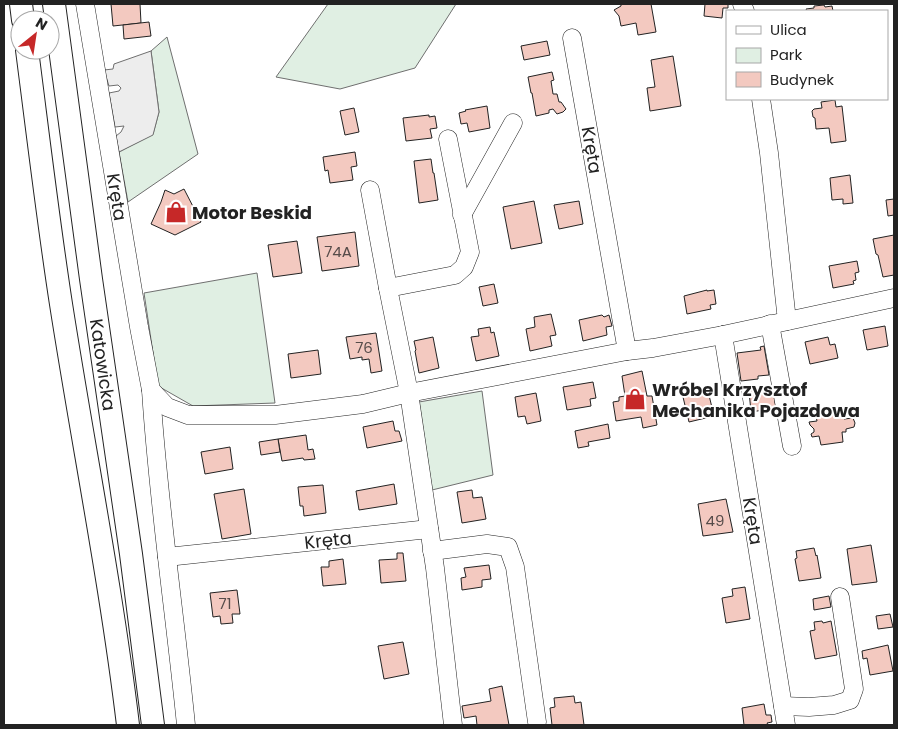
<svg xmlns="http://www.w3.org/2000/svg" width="898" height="729" font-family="Poppins,sans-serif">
<rect width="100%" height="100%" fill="#fff"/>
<g fill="#e0efe3" stroke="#6f6f6f">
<polygon points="328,4 456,4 415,68 340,89 276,77"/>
<polygon points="167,37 198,154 128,202 119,152 153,134 159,112 151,51"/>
<polygon points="257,273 275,403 193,406 158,386 144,293"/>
<polygon points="482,391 493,475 432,490 419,402"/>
</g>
<polygon fill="#ededed" stroke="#6f6f6f" points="151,51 159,112 153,135 119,152 116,136 121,132 124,126 115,127 109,93 119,91 121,88 118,85 109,86 104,70 113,69 114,64"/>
<g fill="#f3c9c0" stroke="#222">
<polygon points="111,4 140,4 141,23 113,26"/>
<polygon points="621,4 651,4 656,32 638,35 636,23 621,26 619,16 614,10 621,6"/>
<polygon points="705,4 728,4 728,8 723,8 722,18 704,16"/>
<polygon points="824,5 825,7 832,6 833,11 807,11 806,9 814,8 814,6"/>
<polygon points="149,22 151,36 124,39 123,25"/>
<polygon points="547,41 550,55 524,60 521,46"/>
<polygon points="673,56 681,106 650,111 647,88 655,87 651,60"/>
<polygon points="552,72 554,80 551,81 553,94 557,94 559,102 561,102 566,109 563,112 557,114 553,109 549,110 549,113 536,116 532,93 531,93 528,77"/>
<polygon points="835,100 836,107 842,106 846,141 831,143 829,128 816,129 815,118 813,117 812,111 814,109 822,108 821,102"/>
<polygon points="487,106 490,128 469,132 467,123 461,124 459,113 466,111 465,110"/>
<polygon points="354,108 359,132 345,135 340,111"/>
<polygon points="429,115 429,117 435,116 437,128 430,129 432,138 406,141 403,118"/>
<polygon points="355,152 357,166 351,167 353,180 330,183 328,170 325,171 323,157"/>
<polygon points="431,159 433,173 434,173 438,200 419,203 414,161"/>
<polygon points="850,175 853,203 843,204 843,199 832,200 830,178"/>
<polygon points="184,189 201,222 175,235 151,224 161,202 165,190 174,194"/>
<polygon points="894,199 894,215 888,216 886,200"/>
<polygon points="534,201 542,243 511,249 503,207"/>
<polygon points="579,201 583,224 559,229 554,205"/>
<polygon points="355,232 359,266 322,271 317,237"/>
<polygon points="894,235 894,275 883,277 878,255 876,254 873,239"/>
<polygon points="297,241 302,273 273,277 268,245"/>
<polygon points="857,261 859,272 855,273 856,280 853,281 854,284 833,288 829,266"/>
<polygon points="494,284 498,303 483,306 479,287"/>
<polygon points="707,290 707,291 714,290 716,304 710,305 711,309 687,314 684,296"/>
<polygon points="551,314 556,335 550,336 552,346 530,351 526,329 535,327 534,317"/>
<polygon points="602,315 604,317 609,315 612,326 606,327 607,335 583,341 579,320"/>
<polygon points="885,326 888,346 867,350 863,330"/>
<polygon points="490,327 491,333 494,332 499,356 476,361 471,337 479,336 478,329"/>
<polygon points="376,333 382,371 371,373 369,359 362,360 362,357 350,359 346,337"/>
<polygon points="433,337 439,368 419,373 415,351 416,350 414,341"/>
<polygon points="828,337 830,345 835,344 838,358 810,364 805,342"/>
<polygon points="764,346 769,375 758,376 758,379 741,381 737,353 761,350 760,347"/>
<polygon points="318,350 321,374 291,378 288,354"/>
<polygon points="642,371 647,396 652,396 657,425 643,428 641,417 616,421 613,402 619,401 619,397 625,396 622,376"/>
<polygon points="593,382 596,398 590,399 591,406 567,410 563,387"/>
<polygon points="773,388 776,408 751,412 749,391"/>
<polygon points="708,391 714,416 689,422 683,397"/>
<polygon points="536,393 541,421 527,424 525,416 518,417 515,397"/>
<polygon points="837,408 839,417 844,417 844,419 853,418 855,423 854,427 846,429 846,432 842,432 843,442 821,445 819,436 812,437 811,434 814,432 814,429 810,425 809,422 817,421 815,411"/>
<polygon points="393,421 395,431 399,431 402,441 367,448 363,427"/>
<polygon points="608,424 610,438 588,442 589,446 578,448 575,431"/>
<polygon points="306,435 308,450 313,449 315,459 304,460 303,458 282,461 278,439"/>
<polygon points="278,439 280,452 261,455 259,442"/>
<polygon points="230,447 233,469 205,474 201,452"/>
<polygon points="394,484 397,504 359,510 356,491"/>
<polygon points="323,485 326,513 304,516 303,506 300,506 298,487"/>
<polygon points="244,489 251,534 222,539 214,494"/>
<polygon points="472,490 473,498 482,497 486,519 462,523 457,492"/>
<polygon points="726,499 733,532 703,536 698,504"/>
<polygon points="871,545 877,582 852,585 847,549"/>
<polygon points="814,548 816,556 817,555 821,578 799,581 795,559 797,558 796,551"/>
<polygon points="397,553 403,553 406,581 381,583 379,560 397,559"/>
<polygon points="343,559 346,584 323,586 321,567 329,567 329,561"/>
<polygon points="489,565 491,579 482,580 482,587 462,590 461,578 466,577 464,568"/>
<polygon points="745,587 750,619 726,623 722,598 733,596 732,589"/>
<polygon points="237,590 240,614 232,614 233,623 221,624 220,616 213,617 210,593"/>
<polygon points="829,596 831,607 814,610 813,599"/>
<polygon points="890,614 893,627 878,629 876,616"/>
<polygon points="822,621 823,623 831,621 837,655 815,659 810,631 815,630 814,622"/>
<polygon points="403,642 409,674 384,679 378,646"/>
<polygon points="888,645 893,671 870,675 867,658 863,659 862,651"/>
<polygon points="502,686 509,725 477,725 476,716 464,718 462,706 491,701 489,689"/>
<polygon points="574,696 575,703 581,702 584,725 552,725 550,708 555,707 554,698"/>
<polygon points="764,704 766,715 771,715 772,722 767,723 768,725 744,725 742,708"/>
</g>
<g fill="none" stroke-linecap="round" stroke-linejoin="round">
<g stroke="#222" stroke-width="19">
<g id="minor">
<polyline points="85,4 139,327 151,390 167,407 188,415 275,415 363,404 409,393 627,351 653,348 723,335 894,298"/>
<polyline points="742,4 745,11"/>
<polyline points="572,38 627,351"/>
<polyline points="761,99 769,153 787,321"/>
<polyline points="448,139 470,252 464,267 455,275 388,288 409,393 435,568 453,725"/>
<polyline points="370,190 388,288"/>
<polyline points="462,215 513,123"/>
<polyline points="770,324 792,446"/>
<polyline points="723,335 786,725"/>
<path d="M 151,390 C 158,502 175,614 186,725"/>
<polyline points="432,551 487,544 508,547 515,567 537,722"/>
<polyline points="167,557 429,529"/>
<polyline points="783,706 809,707 834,705 850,700 854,689 840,597"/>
</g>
</g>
<g stroke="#222" stroke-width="24">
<g id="major">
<polyline points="21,4 23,20"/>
<path id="s1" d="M 54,4 L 91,279 L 131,554 L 153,725"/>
<path d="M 27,50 C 38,135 48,220 61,304 C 83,445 111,584 128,725"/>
</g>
</g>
<use href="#minor" stroke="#fff" stroke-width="18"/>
<use href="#major" stroke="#fff" stroke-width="22"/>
</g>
<defs>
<g id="shop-bare" transform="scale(1.725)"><path d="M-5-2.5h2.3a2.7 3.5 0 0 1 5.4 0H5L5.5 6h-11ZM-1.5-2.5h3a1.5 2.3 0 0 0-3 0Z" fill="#c62828" stroke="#fff" stroke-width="2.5" paint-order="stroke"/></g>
</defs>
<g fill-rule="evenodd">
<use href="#shop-bare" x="176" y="212"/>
<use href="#shop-bare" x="635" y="399"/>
</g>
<g text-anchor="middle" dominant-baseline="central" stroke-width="4" stroke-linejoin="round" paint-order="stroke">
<g font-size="15" fill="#564c4a">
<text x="338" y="251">74A</text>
<text x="364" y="347">76</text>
<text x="715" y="520">49</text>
<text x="225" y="603">71</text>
</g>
<g font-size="18" fill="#222" stroke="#fff">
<text transform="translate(592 150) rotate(80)">Kręta</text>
<text transform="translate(117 197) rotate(81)">Kręta</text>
<text stroke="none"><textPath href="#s1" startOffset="364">Katowicka</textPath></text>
<text transform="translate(753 521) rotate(81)">Kręta</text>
<text transform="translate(328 540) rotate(-6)">Kręta</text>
</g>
<g font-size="18" font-weight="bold" fill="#222" stroke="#fff" text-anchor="start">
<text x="192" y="212">Motor Beskid</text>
<text x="652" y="389">Wróbel Krzysztof<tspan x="652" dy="21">Mechanika Pojazdowa</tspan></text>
</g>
</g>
<rect width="898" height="729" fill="none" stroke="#222222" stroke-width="10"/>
<rect x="726" y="10" width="162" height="90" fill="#ffffff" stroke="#a7a7a7"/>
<rect x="736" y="26" width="25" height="8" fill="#ffffff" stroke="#a7a7a7"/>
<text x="770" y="35" font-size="15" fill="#222222">Ulica</text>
<rect x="736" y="48" width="25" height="15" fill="#e0efe3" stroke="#a7a7a7"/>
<text x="770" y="60" font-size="15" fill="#222222">Park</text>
<rect x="736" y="72" width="25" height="15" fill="#f3c9c0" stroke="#a7a7a7"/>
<text x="770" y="85" font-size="15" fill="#222222">Budynek</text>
<g transform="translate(35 35) rotate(30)"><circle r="24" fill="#ffffff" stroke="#a7a7a7"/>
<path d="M0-4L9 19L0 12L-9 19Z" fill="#c62828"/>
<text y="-8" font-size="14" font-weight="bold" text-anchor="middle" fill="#222222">N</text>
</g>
</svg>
